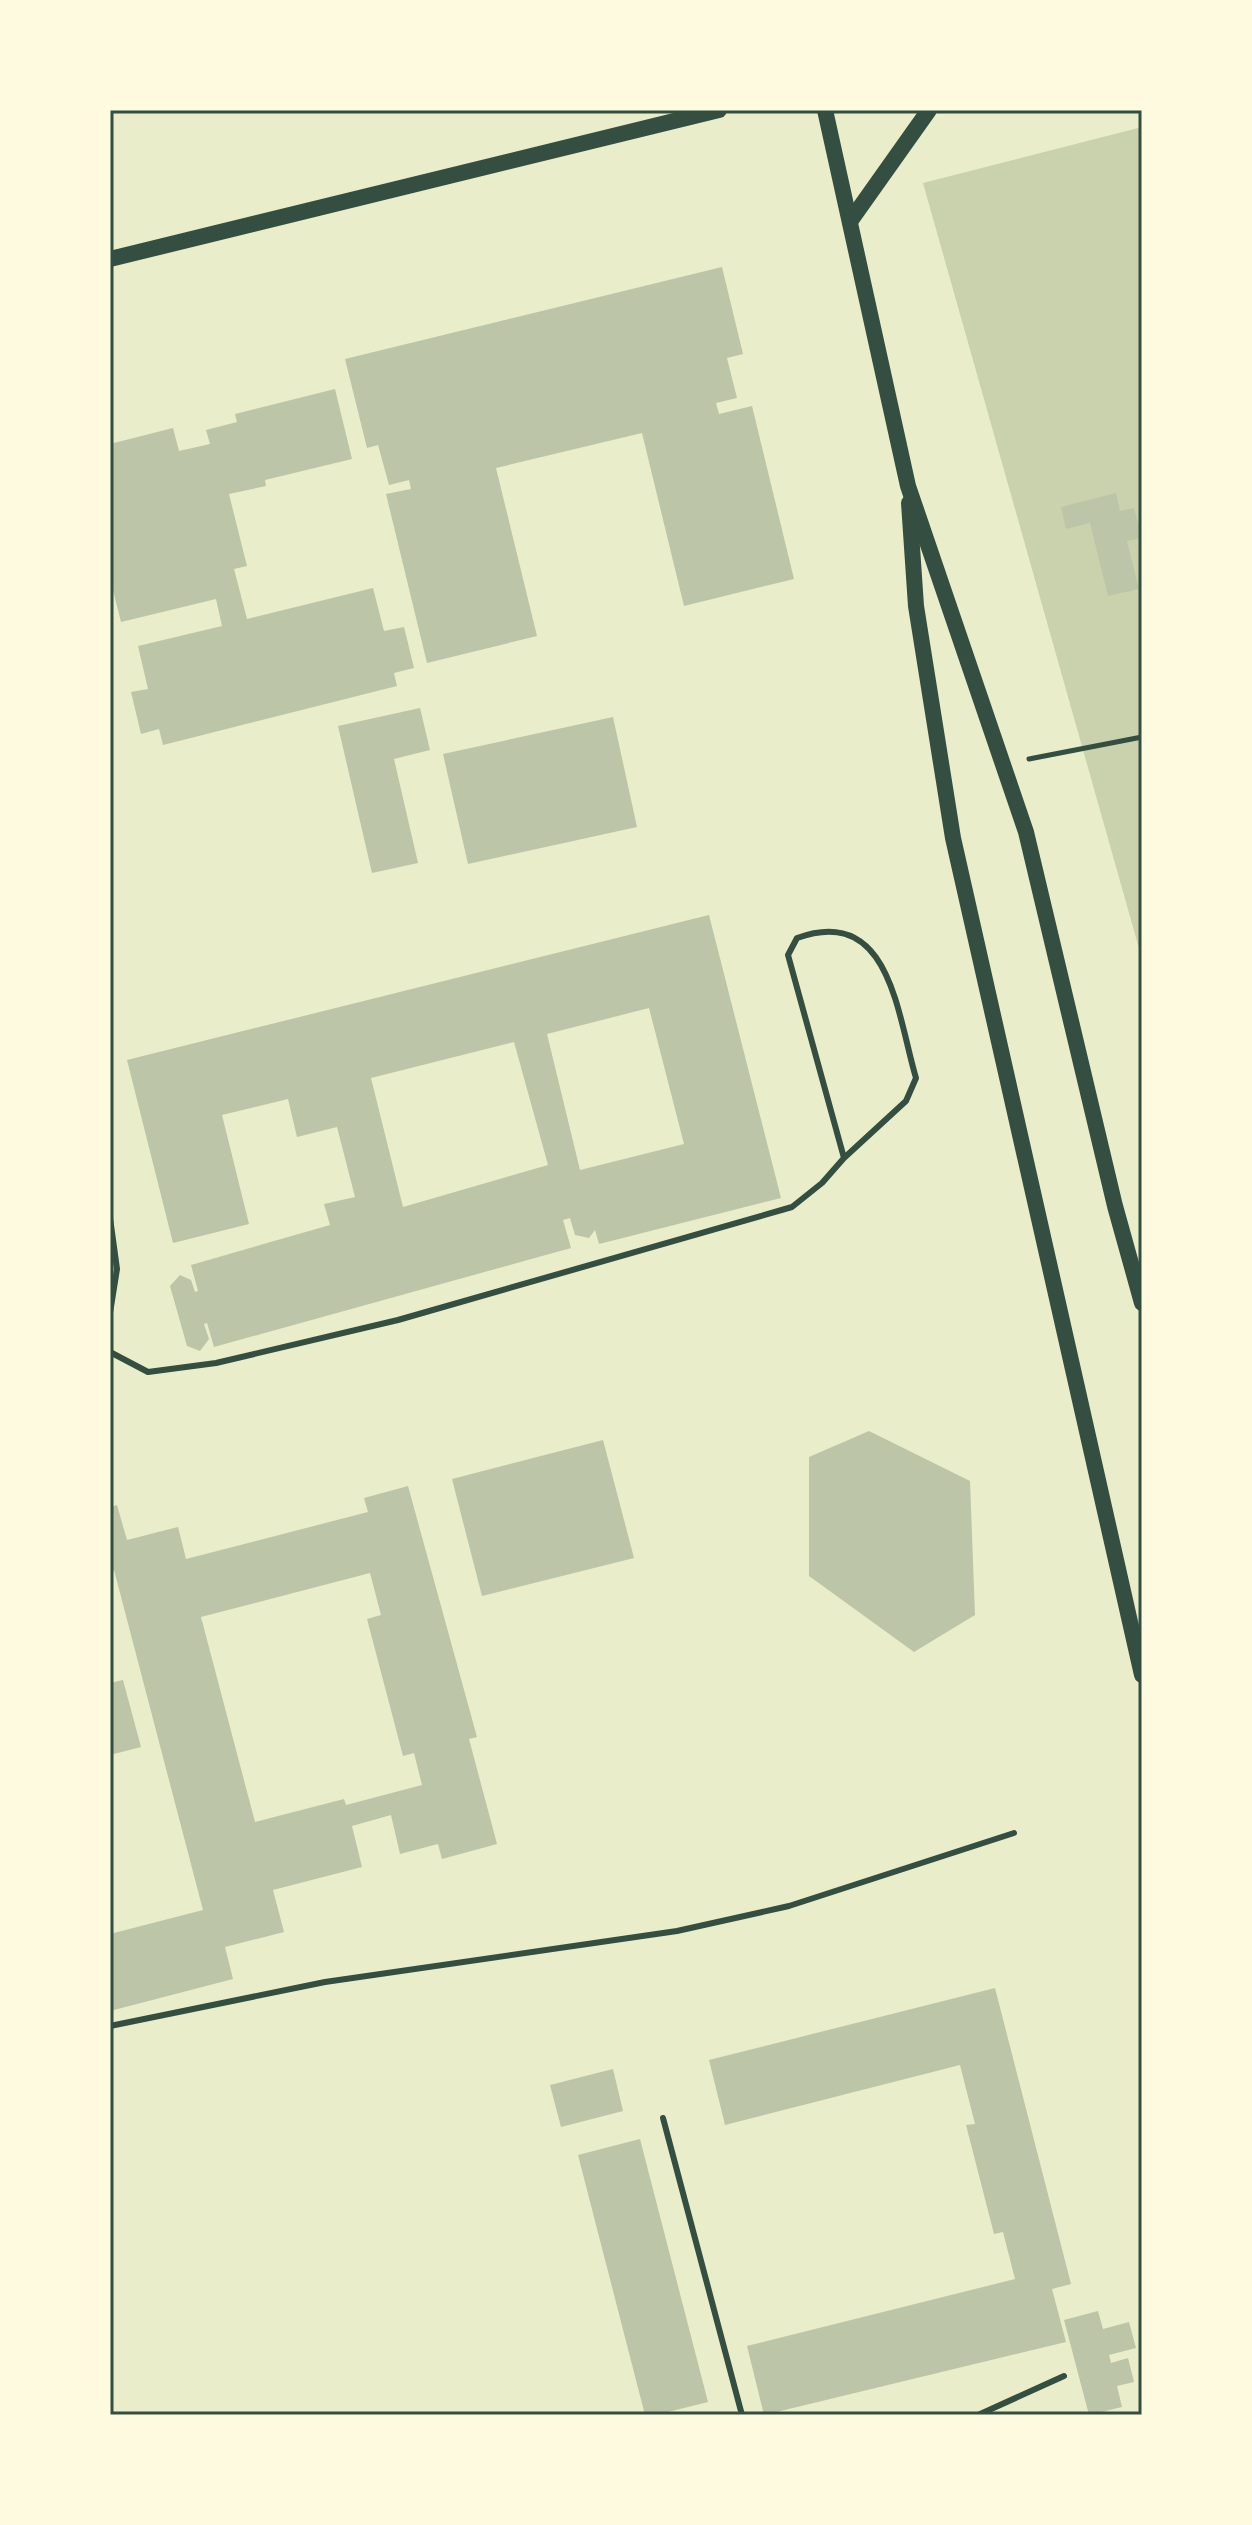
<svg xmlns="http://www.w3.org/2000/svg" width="1252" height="2525" font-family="Ubuntu,sans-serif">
<rect width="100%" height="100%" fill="#e9edc9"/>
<polygon fill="#cad2ad" points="1142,127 1142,959 923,183"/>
<g fill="#bcc5a7" fill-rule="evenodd">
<polygon points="722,267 743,354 727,358 737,398 716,403 719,414 752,406 794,579 684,606 642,433 496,468 537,636 427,663 386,494 411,489 409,480 389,485 378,445 367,448 345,359"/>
<polygon points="335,389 352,459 265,480 266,486 229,494 247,566 234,569 247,619 373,588 384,631 404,627 414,668 394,673 397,686 163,745 159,729 141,734 131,692 148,689 138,646 222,626 216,599 121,622 110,578 110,444 173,428 179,451 210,444 206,430 237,422 235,414"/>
<polygon points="1116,493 1120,511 1134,508 1142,538 1127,541 1139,589 1108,596 1090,523 1066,529 1061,507"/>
<polygon points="420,708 430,750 394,759 418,863 372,873 338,726"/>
<polygon points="613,717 637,827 468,864 443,754"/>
<path d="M 709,915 L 781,1198 L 599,1244 L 595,1230 L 589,1238 L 575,1235 L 570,1218 L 563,1220 L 571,1248 L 214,1347 L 207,1323 L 204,1324 L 209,1339 L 200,1351 L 187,1346 L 170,1286 L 180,1275 L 191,1280 L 195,1292 L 198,1291 L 191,1265 L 330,1225 L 324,1204 L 355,1197 L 337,1127 L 297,1137 L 288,1099 L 222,1115 L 249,1224 L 173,1243 L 127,1060 ZM 649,1008 L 684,1144 L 580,1170 L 547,1034 ZM 514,1042 L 548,1165 L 403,1207 L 371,1078 Z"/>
<polygon points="869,1431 970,1481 975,1615 914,1652 809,1576 809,1457"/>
<polygon points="603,1440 634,1558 482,1596 452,1479"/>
<path d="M 408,1486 L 477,1737 L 469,1739 L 497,1844 L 442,1859 L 438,1844 L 400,1854 L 391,1815 L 352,1826 L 362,1867 L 273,1890 L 284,1932 L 225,1947 L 233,1979 L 110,2011 L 110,1934 L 203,1910 L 114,1570 L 110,1571 L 110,1507 L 117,1505 L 127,1540 L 178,1527 L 186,1559 L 368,1512 L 364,1498 ZM 370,1573 L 381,1615 L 367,1619 L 403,1756 L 414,1753 L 422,1785 L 346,1805 L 344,1799 L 255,1822 L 201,1617 Z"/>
<polygon points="123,1680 141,1747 110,1755 110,1683"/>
<polygon points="995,1988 1071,2284 1052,2289 1066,2342 764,2415 747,2346 1015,2279 1003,2232 994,2234 966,2125 975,2124 960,2065 725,2125 709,2060"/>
<polygon points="613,2069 623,2111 561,2127 550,2085"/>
<polygon points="640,2139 708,2402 656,2415 645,2415 578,2155"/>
<polygon points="1098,2311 1103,2329 1129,2322 1136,2348 1109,2355 1111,2363 1128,2358 1134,2382 1117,2386 1122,2407 1089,2415 1064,2320"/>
</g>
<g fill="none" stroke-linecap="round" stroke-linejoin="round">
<polyline stroke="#344e41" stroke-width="5" points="1029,759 1142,737"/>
<g stroke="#344e41" stroke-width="6">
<polyline points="110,1218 117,1269 110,1313"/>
<path d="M 110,1352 L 148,1372 L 216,1363 L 398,1320 L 792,1207 L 822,1183 L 844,1158 L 906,1101 L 916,1078 C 897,1014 890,904 797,938 L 788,955 L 844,1158"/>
<polyline points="110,2026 325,1982 677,1931 789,1906 1014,1833"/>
<polyline points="663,2118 742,2415"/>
<polyline points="978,2415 1064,2376"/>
</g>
<g stroke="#344e41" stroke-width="16">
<polyline points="825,110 908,486 1026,832 1115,1206 1142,1303"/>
<polyline points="851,220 929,110"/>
<polyline points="110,259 719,110"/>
<polyline points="909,503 916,606 953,838 1142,1675"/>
</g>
</g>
<rect width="1252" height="2525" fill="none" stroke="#fefae0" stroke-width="224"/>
<rect x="112" y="112" width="1028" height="2301" fill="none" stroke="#344e41" stroke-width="3"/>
</svg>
